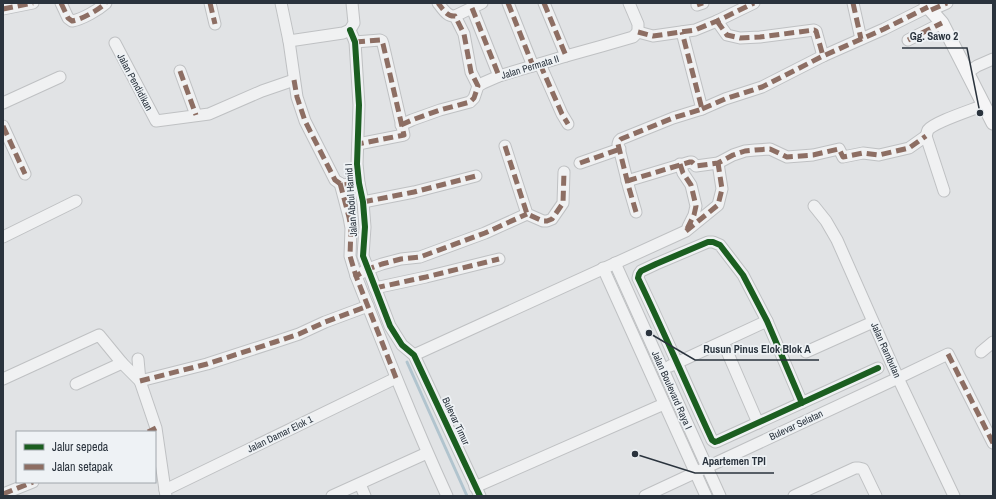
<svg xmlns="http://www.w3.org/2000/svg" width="996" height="499" font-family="'Archivo Narrow',sans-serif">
<rect width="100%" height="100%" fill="#e1e3e5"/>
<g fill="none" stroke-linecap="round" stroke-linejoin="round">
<polyline stroke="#b1c4ce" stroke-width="3" points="407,362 467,496"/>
<g stroke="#bfc1c3" stroke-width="13">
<g id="minor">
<path d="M 61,3 L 68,18 L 72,21 C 83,19 98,10 106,3"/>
<polyline points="210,3 215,24"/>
<polyline points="281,3 289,41 297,97 305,121 335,180 342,185 359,183"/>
<path d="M 438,3 C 443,9 447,17 455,16 L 482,3"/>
<polyline points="508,3 533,66"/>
<polyline points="544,3 566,56"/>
<polyline points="629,3 638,24 638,32"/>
<polyline points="853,3 861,39"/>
<polyline points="697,5 703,3"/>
<polyline points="472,8 499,76"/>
<polyline points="3,9 33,3"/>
<polyline points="931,10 947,3"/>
<polyline points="455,16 464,34 471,72 478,86"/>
<polyline points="717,21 727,35 740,38 760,37 814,30 816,31 823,56"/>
<polyline points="350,30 355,42 359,105 357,164 359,183 363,202 365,227 363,256 380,300 390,326 402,345 414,355 480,496"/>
<polyline points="350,30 354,23 352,3"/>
<polyline points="638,32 653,36 695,30 717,21 754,3"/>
<polyline points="908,40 942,23"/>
<polyline points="289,41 343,33 350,30"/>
<polyline points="355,42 380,40 382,41 383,44 404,135 358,144"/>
<polyline points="115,43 156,121 209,114 262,91 294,80"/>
<polyline points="540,64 562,114 568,124"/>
<polyline points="180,71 196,115"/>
<polyline points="967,73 977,66 993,59"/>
<polyline points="3,103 60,77"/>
<polyline points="702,109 725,99 762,87 823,56 884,29 928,7"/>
<polyline points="401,125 412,120 440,110 470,102 474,98 478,86 483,83 499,76 566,56 602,46 633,37 638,32"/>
<polyline points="3,126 25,174"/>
<polyline points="505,146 527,214 543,221 547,221 552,219 563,203 564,172"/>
<polyline points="580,163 620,149"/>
<polyline points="680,164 683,173 691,185 696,206 694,215 688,227"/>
<polyline points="627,181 690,162 692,162 696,166 718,163 733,155 745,151 755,150 770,149 787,157 813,155 839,149 843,157 863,153 879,155 909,148 926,136"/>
<polyline points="340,183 349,217 351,228 350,256 356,276"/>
<path d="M 944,191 L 926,136 C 927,134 927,132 928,130 C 934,122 972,110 984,105"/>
<polyline points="363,202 414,192 476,176"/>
<polyline points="814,206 826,221 837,240 898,378 954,496"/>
<polyline points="636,212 629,188 618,144 619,141 621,139 673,118 702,109 682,32"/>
<polyline points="3,237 76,201"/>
<polyline points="615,263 720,496"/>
<polyline points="603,268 706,496"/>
<polyline points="375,288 426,277 499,259"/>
<polyline points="723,342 758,423"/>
<polyline points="806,352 873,322"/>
<polyline points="981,352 993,342"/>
<polyline points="414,355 686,231 718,205 722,189 718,163"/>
<polyline points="138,359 140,381 156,428 165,490"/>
<polyline points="670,366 767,321"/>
<polyline points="3,379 99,335 122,363 140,381 207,364 275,342 299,334 325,322 368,306"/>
<polyline points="76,384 122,363"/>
<path d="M 802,403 L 767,321 L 743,275 L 720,245 L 713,242 L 708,242 L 656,264 L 641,271 L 639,274 L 638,278 C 664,332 687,386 712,440 L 715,442 L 718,441 L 878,368"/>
<polyline points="360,484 365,496"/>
<polyline points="475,487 664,404"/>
<polyline points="3,494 33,482"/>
<polyline points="166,496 165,490 396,378"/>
<polyline points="332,496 427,453"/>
<path d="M 447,496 C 414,424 385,350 356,276 L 368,269 L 382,264 L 401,259 L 420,257 L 485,233 L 527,214"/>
<polyline points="645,496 898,378 948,354 993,443"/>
<polyline points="794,496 855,468 859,468 863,469 876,496"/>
</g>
</g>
<g stroke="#bec0c2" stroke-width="15">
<polyline id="major" points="926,3 928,7 942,23 993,123"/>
</g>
<use href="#minor" stroke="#f0f1f2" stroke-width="11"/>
<use href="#major" stroke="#f5f5f6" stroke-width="13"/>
<g stroke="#8d6e63" stroke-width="5" stroke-dasharray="10 5" stroke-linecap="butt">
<path d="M 61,3 L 68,18 L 72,21 C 83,19 98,10 106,3"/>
<polyline points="210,3 215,24"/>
<polyline points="508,3 533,66"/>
<polyline points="544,3 566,56"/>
<polyline points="853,3 861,39"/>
<polyline points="697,5 703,3"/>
<polyline points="472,8 499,76"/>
<polyline points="3,9 33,3"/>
<polyline points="931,10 947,3"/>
<polyline points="717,21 727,35 740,38 760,37 814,30 816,31 823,56"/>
<polyline points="638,32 653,36 695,30 717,21 754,3"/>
<polyline points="908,40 942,23"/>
<polyline points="355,42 380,40 382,41 383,44 404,135 358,144"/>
<polyline points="540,64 562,114 568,124"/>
<polyline points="180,71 196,115"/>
<polyline points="294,80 297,97 305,121 335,180 342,185 359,183"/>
<polyline points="702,109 725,99 762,87 823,56 884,29 928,7"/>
<path d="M 401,125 L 412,120 L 440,110 L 470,102 L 474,98 L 478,86 L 471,72 L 464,34 L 455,16 C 447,17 443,9 438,3"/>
<polyline points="3,126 25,174"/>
<polyline points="505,146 527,214 543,221 547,221 552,219 563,203 564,172"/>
<polyline points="580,163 620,149"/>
<polyline points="680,164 683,173 691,185 696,206 694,215 687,229"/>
<polyline points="627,181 690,162 692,162 696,166 718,163 733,155 745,151 755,150 770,149 787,157 813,155 839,149 843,157 863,153 879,155 909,148 926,136"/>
<polyline points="340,183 349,217 351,228 350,256 356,276"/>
<polyline points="363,202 414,192 476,176"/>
<polyline points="636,212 629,188 618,144 619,141 621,139 673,118 702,109 682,32"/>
<polyline points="686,231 718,205 722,189 718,163"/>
<polyline points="375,288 426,277 499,259"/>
<polyline points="948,354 993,443"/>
<polyline points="396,378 356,276 368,269 382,264 401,259 420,257 485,233 527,214"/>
<polyline points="140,381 207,364 275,342 299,334 325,322 368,306"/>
<polyline points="148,432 156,428"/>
<polyline points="3,494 33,482"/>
</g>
<g stroke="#eef2f5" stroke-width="8">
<g id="cycleway">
<polyline points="350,30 355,42 359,105 357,164 359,183 363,202 365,227 363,256 380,300 390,326 402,345 414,355 480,496"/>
<path d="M 802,403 L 767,321 L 743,275 L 720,245 L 713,242 L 708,242 L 656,264 L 641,271 L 639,274 L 638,278 C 664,332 687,386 712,440 L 715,442 L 718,441 L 878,368"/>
</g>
</g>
<use href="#cycleway" stroke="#1b5e20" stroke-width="6"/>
</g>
<g text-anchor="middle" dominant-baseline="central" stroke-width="3.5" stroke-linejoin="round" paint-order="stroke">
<g font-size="10" fill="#2a333d" stroke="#eef2f5">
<text transform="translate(530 67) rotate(-17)">Jalan Permata II</text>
<text transform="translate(135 82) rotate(62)">Jalan Pendidikan</text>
<text transform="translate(351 200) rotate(-94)">Jalan Abdul Hamid I</text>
<text transform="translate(886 350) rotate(66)">Jalan Rambutan</text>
<text transform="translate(672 390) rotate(66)">Jalan Boulevard Raya I</text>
<text transform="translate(456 421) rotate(65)">Bulevar Timur</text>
<text transform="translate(796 425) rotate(-25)">Bulevar Selatan</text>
<text transform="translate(280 434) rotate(-26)">Jalan Damar Elok 1</text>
</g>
</g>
<path fill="none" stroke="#2a333d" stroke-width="1.5" d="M980 113L967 48H902M649 333L695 360H819M635 454L695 473H774"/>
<g fill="#2a333d" stroke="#eef2f5" stroke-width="1.5">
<circle cx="980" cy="113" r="4"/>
<circle cx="649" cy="333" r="4"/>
<circle cx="635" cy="454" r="4"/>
</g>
<g font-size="11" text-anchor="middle" font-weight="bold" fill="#2a333d" stroke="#eef2f5" stroke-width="3.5" stroke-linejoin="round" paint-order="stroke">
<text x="934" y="40">Gg. Sawo 2</text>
<text x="757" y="353">Rusun Pinus Elok Blok A</text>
<text x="734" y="465">Apartemen TPI</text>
</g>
<rect width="996" height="499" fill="none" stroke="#2a333d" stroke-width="8"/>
<rect x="16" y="431" width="140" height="52" fill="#eef2f5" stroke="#a0a6ab"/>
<rect x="24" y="444" width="20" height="6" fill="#1b5e20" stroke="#a0a6ab"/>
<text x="52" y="451" font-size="12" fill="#2a333d">Jalur sepeda</text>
<rect x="24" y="464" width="20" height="6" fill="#8d6e63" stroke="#a0a6ab"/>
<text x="52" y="471" font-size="12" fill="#2a333d">Jalan setapak</text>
</svg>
